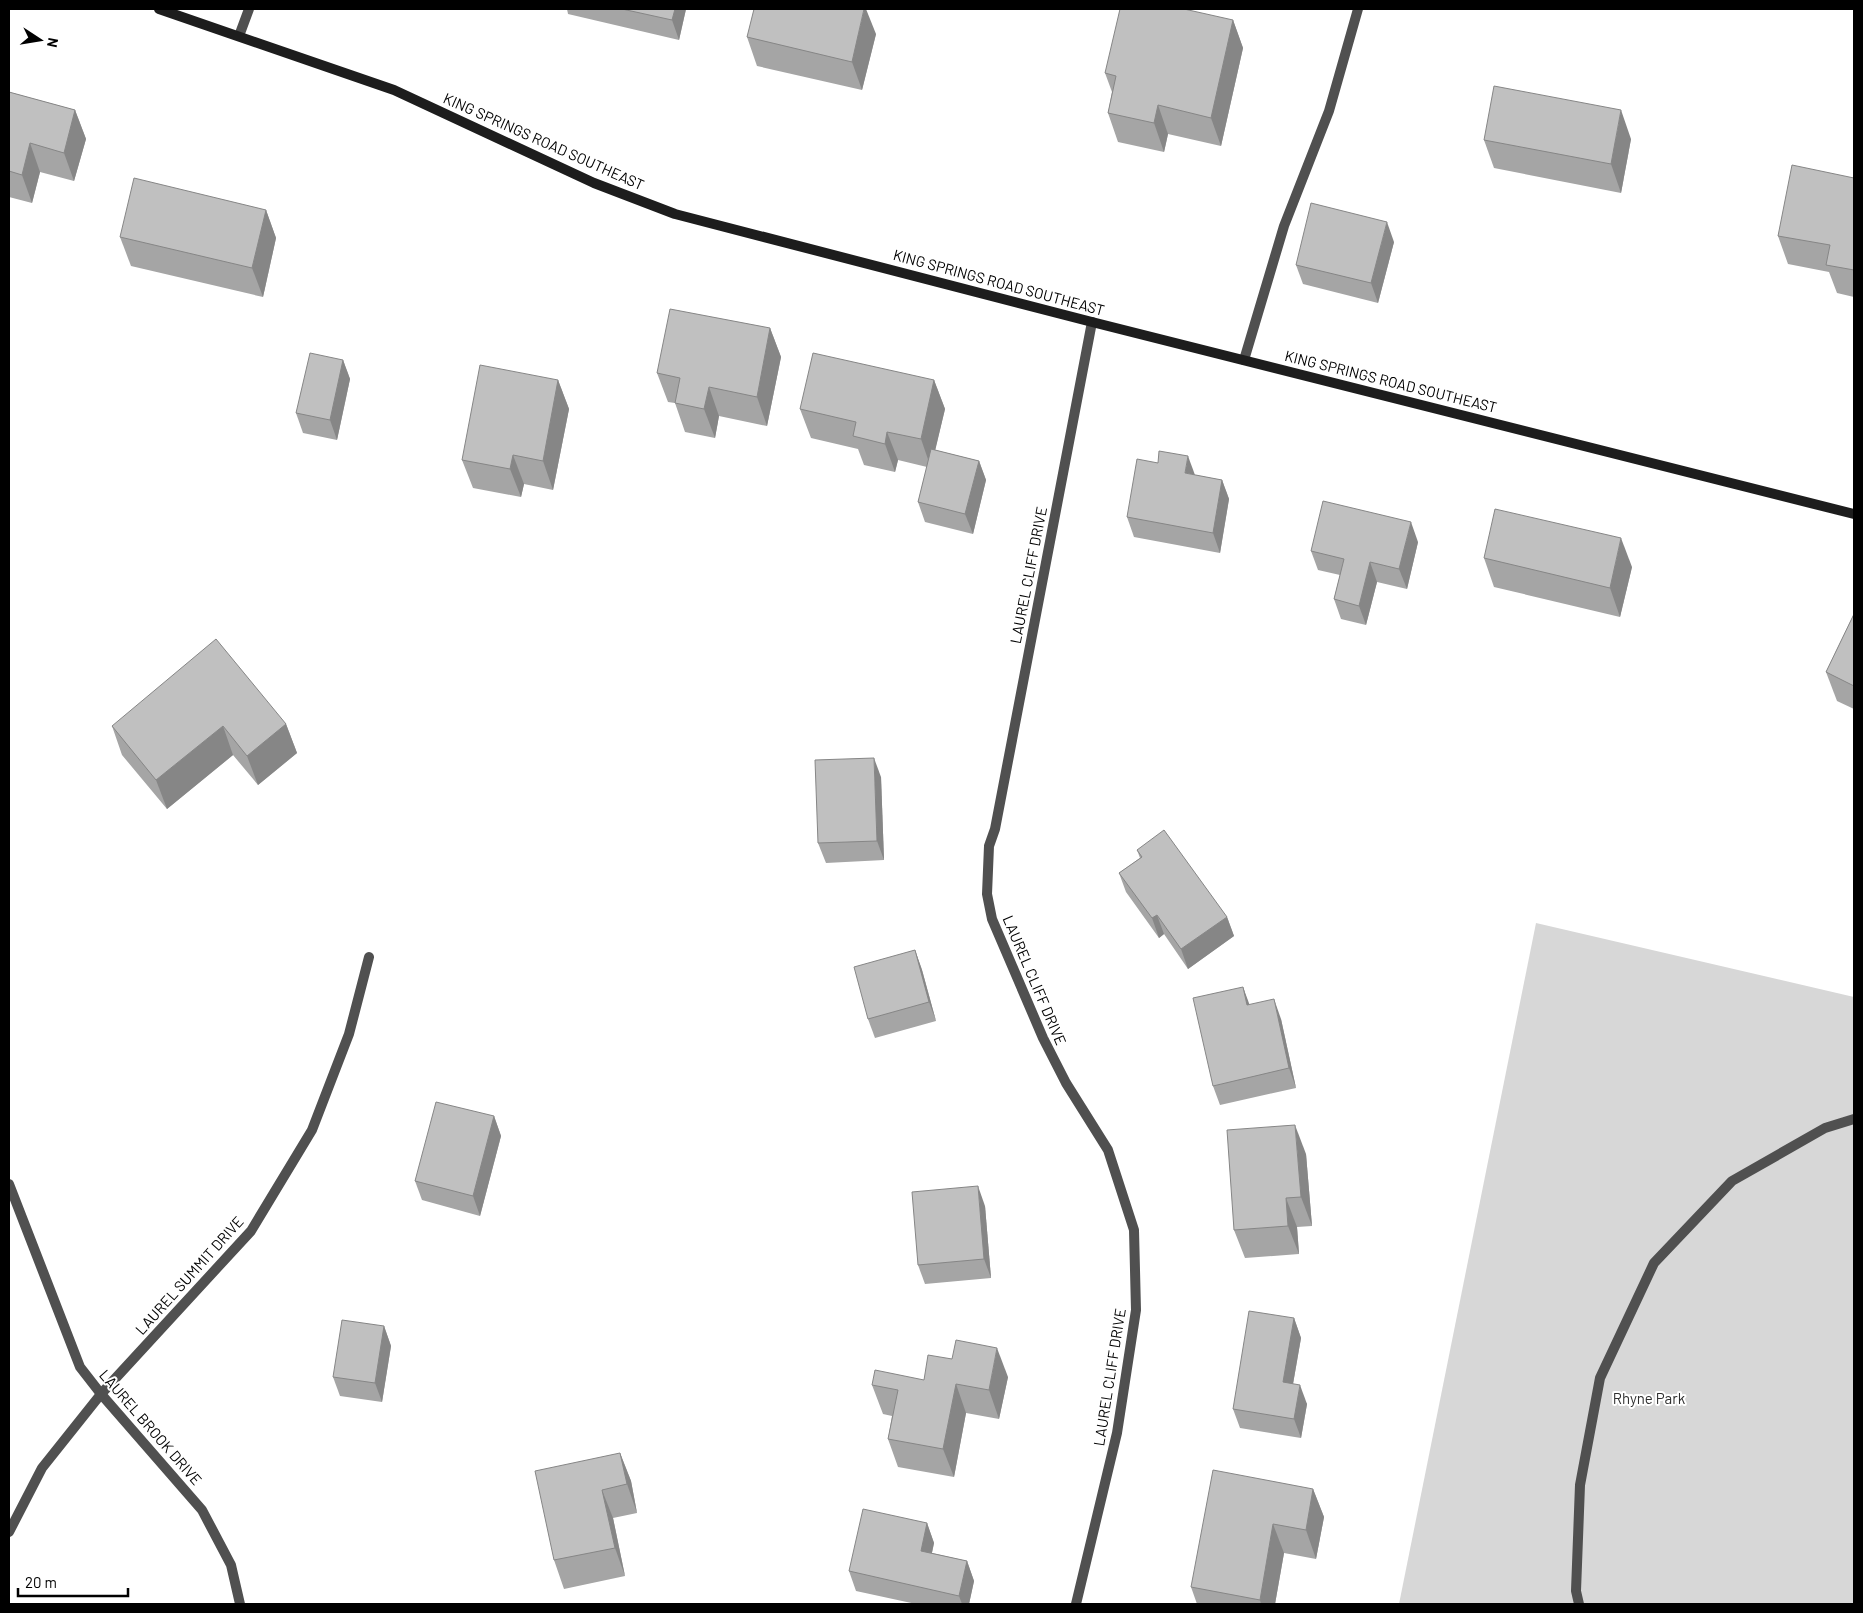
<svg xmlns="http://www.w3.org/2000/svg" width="1863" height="1613" font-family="Barlow,sans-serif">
<rect width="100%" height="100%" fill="#fff"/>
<polygon fill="#d7d7d7" points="1536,923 1854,997 1854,1604 1399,1604"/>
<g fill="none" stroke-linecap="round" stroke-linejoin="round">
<g stroke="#505050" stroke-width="10">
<polyline points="239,36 249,9"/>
<polyline points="1244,360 1284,226 1329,111 1358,9"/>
<polyline points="1579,1604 1576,1591 1580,1485 1600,1378 1654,1263 1732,1181 1825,1128 1854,1119"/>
</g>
<g stroke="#505050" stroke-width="10">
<polyline points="9,1184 80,1367 101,1394 202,1510 231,1565 240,1604"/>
<polyline points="9,1532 42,1468 101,1394 251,1231 312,1130 349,1034 369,957"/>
<polyline points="1076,1604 1117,1433 1136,1310 1134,1230 1108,1150 1066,1083 1043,1038 992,919 987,894 989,846 995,829 1092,322"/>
</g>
<polyline stroke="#1d1d1d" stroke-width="10" points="159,9 394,90 594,183 675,214 1092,322 1854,514"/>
</g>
<g fill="#a5a5a5">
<polygon points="567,9 686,9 679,40 568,14"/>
<polygon points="1233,20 1243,48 1221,146 1168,134 1164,152 1118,142 1108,113 1112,92 1105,73"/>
<polygon points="876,34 862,90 757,66 747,37"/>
<polygon points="9,92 75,110 86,139 74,181 40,172 32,203 9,197"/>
<polygon points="1631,139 1621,193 1494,168 1484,140"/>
<polygon points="1854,178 1854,297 1837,293 1829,272 1788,264 1778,236"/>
<polygon points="266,210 276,238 263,297 131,266 120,237"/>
<polygon points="1394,242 1378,303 1303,284 1296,265"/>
<polygon points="770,328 781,357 767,426 719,416 715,438 685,432 675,403 668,402 657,373"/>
<polygon points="343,360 350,379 337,440 303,433 296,413"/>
<polygon points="558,380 569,409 553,490 524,484 521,497 473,488 462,460"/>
<polygon points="934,380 945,409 935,450 979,461 986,480 973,534 925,522 918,502 927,467 898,460 895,472 864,465 858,449 811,438 800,409"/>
<polygon points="1195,475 1222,480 1229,499 1220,553 1134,537 1127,517"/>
<polygon points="1418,542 1407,589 1377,582 1366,625 1341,619 1334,599 1340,575 1318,570 1311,551"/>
<polygon points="1484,558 1632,567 1620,617 1494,587"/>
<polygon points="1854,614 1854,709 1837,701 1826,672"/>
<polygon points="286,724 297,753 258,785 233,755 167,809 122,755 112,726"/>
<polygon points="881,777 884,860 826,863 818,843"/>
<polygon points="1137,850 1227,917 1234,936 1188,969 1164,934 1159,938 1126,892 1119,873 1140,858"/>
<polygon points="915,950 922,970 936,1021 875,1038 868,1019"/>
<polygon points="1243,987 1249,1005 1281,1019 1296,1088 1220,1105 1213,1086"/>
<polygon points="494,1116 501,1136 480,1216 422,1200 415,1181"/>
<polygon points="1306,1154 1312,1226 1297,1227 1299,1254 1245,1258 1234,1230"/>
<polygon points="985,1206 991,1278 925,1284 918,1265"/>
<polygon points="1294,1318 1301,1338 1293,1384 1307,1404 1301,1438 1240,1428 1233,1409"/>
<polygon points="384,1326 391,1346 382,1402 340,1396 333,1377"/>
<polygon points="1008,1377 999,1419 966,1413 954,1477 898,1467 888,1439 892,1416 883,1414 872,1385 924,1380"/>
<polygon points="620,1453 631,1481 637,1513 613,1518 625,1576 564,1589 554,1560"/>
<polygon points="1313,1489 1324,1517 1316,1559 1284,1553 1275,1604 1197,1604 1191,1587"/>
<polygon points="927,1523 934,1543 932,1553 967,1561 974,1581 969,1604 916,1604 856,1591 849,1571"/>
</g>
<g fill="#868686">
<polygon points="675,9 686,9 679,40 672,20"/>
<polygon points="864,9 866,9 876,34 862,90 852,62"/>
<polygon points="1233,20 1243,48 1221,146 1211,118"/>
<polygon points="1158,105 1168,134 1164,152 1154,123"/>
<polygon points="75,110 86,139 74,181 64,153"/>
<polygon points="1621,110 1631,139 1621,193 1611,164"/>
<polygon points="30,143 40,172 32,203 22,175"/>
<polygon points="266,210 276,238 263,297 252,268"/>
<polygon points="1387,222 1394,242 1378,303 1371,283"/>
<polygon points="770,328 781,357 767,426 757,397"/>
<polygon points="343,360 350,379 337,440 330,420"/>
<polygon points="558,380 569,409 553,490 543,461"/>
<polygon points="934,380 945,409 931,468 921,439"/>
<polygon points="709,387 719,416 715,438 704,409"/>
<polygon points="887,432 898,460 895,472 885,444"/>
<polygon points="513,455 524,484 521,497 510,469"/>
<polygon points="1188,456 1195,475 1185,473"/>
<polygon points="979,461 986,480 973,534 965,514"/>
<polygon points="1222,480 1229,499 1220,553 1213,533"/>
<polygon points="1411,522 1418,542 1407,589 1399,569"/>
<polygon points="1621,538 1632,567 1620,617 1610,588"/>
<polygon points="1370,562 1377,582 1366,625 1359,606"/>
<polygon points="286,724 297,753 258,785 247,756"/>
<polygon points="223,726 233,755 167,809 156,780"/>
<polygon points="874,758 881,777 884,860 877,841"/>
<polygon points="1157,915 1164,934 1159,938 1152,918"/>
<polygon points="1227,917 1234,936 1188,969 1181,949"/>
<polygon points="915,950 922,970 936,1021 929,1002"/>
<polygon points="1243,987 1250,1006 1247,1005"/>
<polygon points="1274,999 1281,1019 1296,1088 1289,1068"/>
<polygon points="494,1116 501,1136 480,1216 473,1196"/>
<polygon points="1295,1125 1306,1154 1312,1226 1301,1197"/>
<polygon points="978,1186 985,1206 991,1278 984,1259"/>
<polygon points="1286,1198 1297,1227 1299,1254 1288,1226"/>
<polygon points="1294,1318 1301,1338 1290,1401 1283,1382"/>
<polygon points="384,1326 391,1346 382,1402 375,1383"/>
<polygon points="997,1348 1008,1377 999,1419 989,1390"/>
<polygon points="956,1384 966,1413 954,1477 943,1449"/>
<polygon points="1300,1385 1307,1404 1301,1438 1294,1419"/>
<polygon points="620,1453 631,1481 637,1513 627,1484"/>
<polygon points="1313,1489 1324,1517 1316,1559 1306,1530"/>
<polygon points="602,1490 613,1518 625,1576 615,1548"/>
<polygon points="927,1523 934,1543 928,1570 921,1551"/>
<polygon points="1273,1524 1284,1553 1275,1604 1261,1604 1260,1600"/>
<polygon points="967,1561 974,1581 969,1604 962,1604 959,1596"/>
</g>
<g fill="#c0c0c0" stroke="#868686">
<polygon points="622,9 675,9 672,20"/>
<polygon points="754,9 864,9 852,62 747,37"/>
<polygon points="1120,9 1184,9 1233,20 1211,118 1158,105 1154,123 1108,113 1116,76 1105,73"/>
<polygon points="1494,86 1621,110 1611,164 1484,140"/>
<polygon points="9,92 75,110 64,153 30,143 22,175 9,171"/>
<polygon points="1792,165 1854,178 1854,270 1826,265 1830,245 1778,236"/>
<polygon points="134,178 266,210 252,268 120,237"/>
<polygon points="1311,203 1387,222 1371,283 1296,265"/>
<polygon points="670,309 770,328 757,397 709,387 704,409 675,403 680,378 657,373"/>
<polygon points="310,353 343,360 330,420 296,413"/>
<polygon points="813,353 934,380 921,439 887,432 885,444 853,436 856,422 800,409"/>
<polygon points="480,365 558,380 543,461 513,455 510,469 462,460"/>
<polygon points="931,449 979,461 965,514 918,502"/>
<polygon points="1159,451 1188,456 1185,473 1222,480 1213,533 1127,517 1137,459 1158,463"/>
<polygon points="1323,501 1411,522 1399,569 1370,562 1359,606 1334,599 1344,559 1311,551"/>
<polygon points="1495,509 1621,538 1610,588 1484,558"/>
<polygon points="1854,614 1854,686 1826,672"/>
<polygon points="216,639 286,724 247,756 223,726 156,780 112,726"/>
<polygon points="874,758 877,841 818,843 815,760"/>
<polygon points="1164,830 1227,917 1181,949 1157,915 1152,918 1119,873 1142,857 1137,850"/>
<polygon points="915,950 929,1002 868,1019 854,967"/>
<polygon points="1243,987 1247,1005 1274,999 1289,1068 1213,1086 1193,998"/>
<polygon points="436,1102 494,1116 473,1196 415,1181"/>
<polygon points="1295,1125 1301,1197 1286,1198 1288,1226 1234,1230 1227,1130"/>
<polygon points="978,1186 984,1259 918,1265 912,1192"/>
<polygon points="1249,1311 1294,1318 1283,1382 1300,1385 1294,1419 1233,1409"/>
<polygon points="342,1320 384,1326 375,1383 333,1377"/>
<polygon points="956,1340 997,1348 989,1390 956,1384 943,1449 888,1439 898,1390 872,1385 875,1370 924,1380 928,1355 952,1359"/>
<polygon points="620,1453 627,1484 602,1490 615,1548 554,1560 535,1471"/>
<polygon points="1213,1470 1313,1489 1306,1530 1273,1524 1260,1600 1191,1587"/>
<polygon points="863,1509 927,1523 921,1551 967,1561 959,1596 849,1571"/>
</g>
<g text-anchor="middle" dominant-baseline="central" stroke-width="4" stroke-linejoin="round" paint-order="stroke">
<g font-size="15" fill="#000" stroke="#fff">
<text transform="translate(544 141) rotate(24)">KING SPRINGS ROAD SOUTHEAST</text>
<text transform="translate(999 282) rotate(15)">KING SPRINGS ROAD SOUTHEAST</text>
<text transform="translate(1391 381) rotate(14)">KING SPRINGS ROAD SOUTHEAST</text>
<text transform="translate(1028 575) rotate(-79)">LAUREL CLIFF DRIVE</text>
<text transform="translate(1035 980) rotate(67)">LAUREL CLIFF DRIVE</text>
<text transform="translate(189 1275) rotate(-48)">LAUREL SUMMIT DRIVE</text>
<text transform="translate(1109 1377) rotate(-81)">LAUREL CLIFF DRIVE</text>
<text transform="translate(151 1427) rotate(49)">LAUREL BROOK DRIVE</text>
</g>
<g font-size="15" fill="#2e2e2e" stroke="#fff">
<text x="1649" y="1398">Rhyne Park</text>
</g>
</g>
<rect width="1863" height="1613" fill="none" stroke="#000000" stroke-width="20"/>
<g transform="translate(40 40) rotate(102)" stroke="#ffffff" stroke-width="4" paint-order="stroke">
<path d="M0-4L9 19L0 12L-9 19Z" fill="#000000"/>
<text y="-8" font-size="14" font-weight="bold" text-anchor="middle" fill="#000000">N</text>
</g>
<path d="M18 1588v8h110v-8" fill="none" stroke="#000000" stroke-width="2.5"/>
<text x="25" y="1588" font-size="15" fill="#000000" stroke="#ffffff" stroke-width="4" paint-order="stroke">20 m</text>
</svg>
